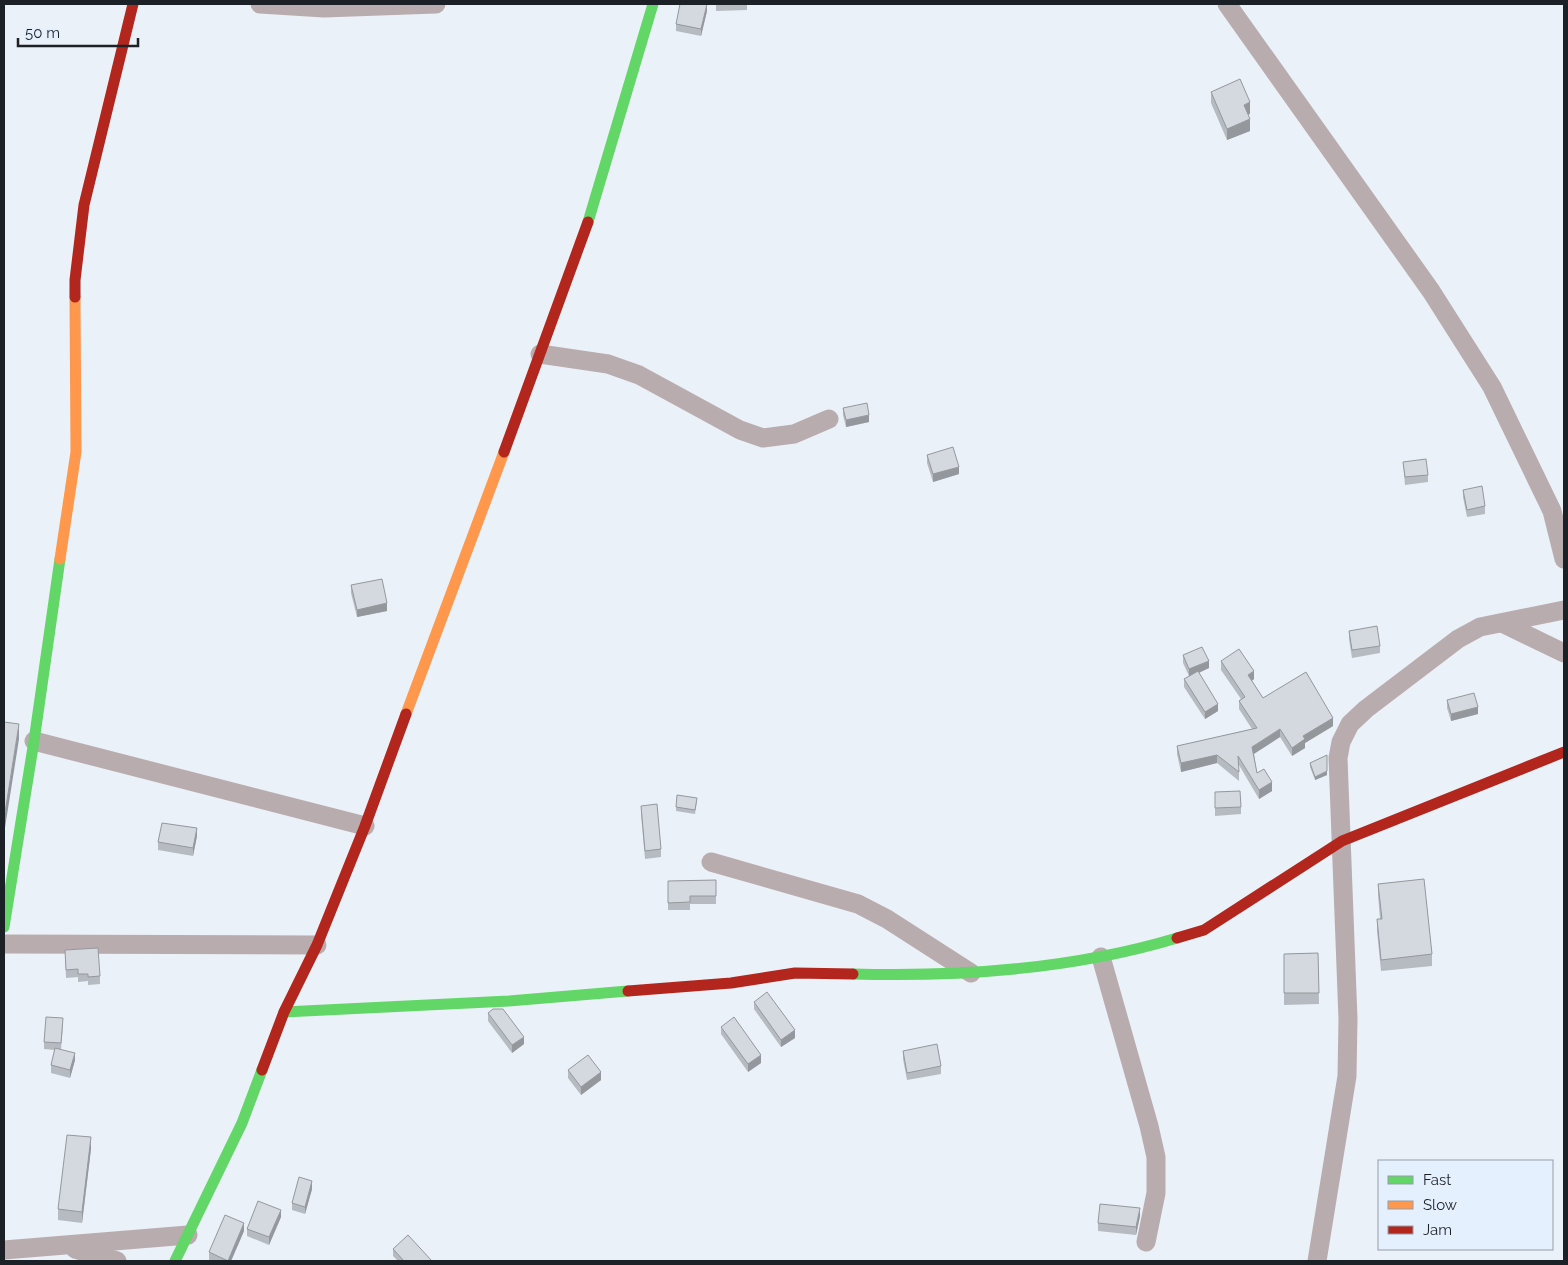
<svg xmlns="http://www.w3.org/2000/svg" width="1568" height="1265" font-family="Raleway,sans-serif">
<rect width="100%" height="100%" fill="#ebf1f8"/>
<g fill="none" stroke-linecap="round" stroke-linejoin="round">
<g stroke="#b9acae" stroke-width="19">
<polyline points="260,4 324,8 436,4"/>
<polyline points="1227,4 1431,291 1492,387 1552,511 1564,559"/>
<polyline points="540,354 608,364 639,375 740,430 763,438 794,434 829,419"/>
<polyline points="1502,623 1564,653"/>
<polyline points="34,741 365,826"/>
<polyline points="711,862 858,904 887,919 971,973"/>
<polyline points="4,944 317,945"/>
<polyline points="1101,957 1149,1126 1156,1157 1156,1193 1146,1242"/>
<polyline points="75,1249 117,1261"/>
<polyline points="4,1250 188,1235"/>
<polyline points="1317,1261 1347,1076 1348,1019 1338,758 1341,742 1350,724 1366,709 1458,639 1480,627 1564,610"/>
</g>
<g stroke="#63d668" stroke-width="11">
<polyline points="588,222 653,4"/>
<polyline points="4,927 34,741 60,559"/>
<path d="M 853,974 C 959,977 1074,969 1177,938"/>
<polyline points="284,1012 509,1001 628,991"/>
<polyline points="175,1261 242,1123 262,1070"/>
</g>
<g stroke="#ff974d" stroke-width="11">
<polyline points="60,559 76,452 75,297"/>
<polyline points="406,714 504,452"/>
</g>
<g stroke="#b3261e" stroke-width="11">
<polyline points="75,297 75,280 84,205 133,4"/>
<polyline points="504,452 588,222"/>
<polyline points="1177,938 1204,930 1342,841 1564,752"/>
<polyline points="628,991 731,983 795,973 853,974"/>
<polyline points="262,1070 284,1012 317,945 365,826 406,714"/>
</g>
</g>
<g fill="#b6bbc1">
<polygon points="716,4 747,4 747,10 716,11"/>
<polygon points="707,11 701,36 676,31 676,24"/>
<polygon points="1211,92 1250,114 1248,114 1250,131 1227,140 1211,103"/>
<polygon points="843,408 869,422 846,427 843,415"/>
<polygon points="927,455 959,474 933,482 927,463"/>
<polygon points="1403,462 1428,475 1428,482 1405,485"/>
<polygon points="1463,490 1485,506 1485,514 1467,517 1463,497"/>
<polygon points="351,585 387,611 357,617 351,593"/>
<polygon points="1349,631 1380,646 1380,653 1352,658 1349,639"/>
<polygon points="1183,655 1209,668 1199,673 1218,711 1205,719 1184,687 1184,679 1189,676 1183,663"/>
<polygon points="1221,661 1254,679 1252,681 1263,698 1333,726 1305,743 1305,748 1292,756 1280,737 1254,754 1257,773 1272,791 1259,799 1239,765 1239,781 1217,763 1181,772 1177,754 1177,746 1252,729 1239,709 1239,701 1241,699 1221,670"/>
<polygon points="1447,700 1478,714 1451,721 1447,708"/>
<polygon points="1310,763 1327,775 1315,780 1310,767"/>
<polygon points="1215,800 1241,807 1241,814 1215,816"/>
<polygon points="697,801 695,814 676,811 676,807"/>
<polygon points="641,806 661,849 661,857 645,859 641,814"/>
<polygon points="197,836 193,856 158,850 158,842"/>
<polygon points="716,880 716,904 690,904 690,910 668,910 668,881"/>
<polygon points="1378,884 1432,954 1432,966 1381,971 1377,931 1377,919 1380,919 1378,895"/>
<polygon points="65,950 100,976 100,984 88,985 88,981 78,982 78,977 66,978"/>
<polygon points="1318,953 1319,1004 1284,1005 1284,954"/>
<polygon points="754,1002 795,1038 781,1047 754,1009"/>
<polygon points="488,1013 524,1044 512,1053 488,1021"/>
<polygon points="63,1026 61,1049 75,1060 70,1078 51,1073 51,1065 55,1050 44,1049 44,1042"/>
<polygon points="721,1027 761,1063 748,1072 721,1034"/>
<polygon points="903,1051 941,1066 941,1074 907,1080 903,1059"/>
<polygon points="568,1070 601,1080 581,1095 568,1078"/>
<polygon points="91,1149 82,1223 58,1220 58,1209"/>
<polygon points="312,1189 305,1214 292,1210 292,1203"/>
<polygon points="1140,1216 1136,1235 1098,1231 1098,1223"/>
<polygon points="281,1217 269,1245 247,1236 247,1229"/>
<polygon points="244,1231 231,1261 212,1261 209,1260 209,1252"/>
<polygon points="393,1249 432,1261 398,1261 393,1256"/>
</g>
<g fill="#94989d">
<polygon points="707,4 707,11 701,36 701,29"/>
<polygon points="1250,102 1250,114 1244,116 1244,105"/>
<polygon points="1250,119 1250,131 1227,140 1227,129"/>
<polygon points="869,415 869,422 846,427 846,420"/>
<polygon points="959,467 959,474 933,482 933,474"/>
<polygon points="387,603 387,611 357,617 357,610"/>
<polygon points="1209,661 1209,668 1189,677 1189,669"/>
<polygon points="1254,671 1254,679 1248,683 1248,675"/>
<polygon points="1218,704 1218,711 1205,719 1205,712"/>
<polygon points="1478,707 1478,714 1451,721 1451,714"/>
<polygon points="1333,718 1333,726 1305,743 1305,748 1292,756 1292,748 1303,736"/>
<polygon points="19,724 19,739 4,834 4,819"/>
<polygon points="1280,729 1280,737 1252,755 1252,747"/>
<polygon points="1217,755 1217,763 1181,772 1181,763"/>
<polygon points="1327,771 1327,775 1315,780 1315,777"/>
<polygon points="1272,782 1272,791 1259,799 1259,790"/>
<polygon points="197,828 197,836 193,856 193,848"/>
<polygon points="795,1030 795,1038 781,1047 781,1040"/>
<polygon points="524,1037 524,1044 512,1053 512,1045"/>
<polygon points="75,1053 75,1060 70,1078 70,1070"/>
<polygon points="761,1055 761,1063 748,1072 748,1064"/>
<polygon points="601,1072 601,1080 581,1095 581,1087"/>
<polygon points="91,1137 91,1149 82,1223 82,1212"/>
<polygon points="312,1181 312,1189 305,1214 305,1207"/>
<polygon points="1140,1208 1140,1216 1136,1235 1136,1227"/>
<polygon points="281,1210 281,1217 269,1245 269,1237"/>
<polygon points="244,1223 244,1231 231,1261 228,1261"/>
</g>
<g fill="#d4d9e0" stroke="#94989d">
<polygon points="680,4 707,4 701,29 676,24"/>
<polygon points="1240,79 1250,102 1244,105 1250,119 1227,129 1211,92"/>
<polygon points="867,403 869,415 846,420 843,408"/>
<polygon points="953,447 959,467 933,474 927,455"/>
<polygon points="1426,459 1428,475 1405,477 1403,462"/>
<polygon points="1482,486 1485,506 1467,510 1463,490"/>
<polygon points="382,579 387,603 357,610 351,585"/>
<polygon points="1377,626 1380,646 1352,650 1349,631"/>
<polygon points="1202,647 1209,661 1189,669 1183,655"/>
<polygon points="1239,649 1254,671 1248,675 1263,698 1306,672 1333,718 1303,736 1305,739 1292,748 1280,729 1252,747 1257,773 1264,769 1272,782 1259,790 1238,756 1239,772 1217,755 1181,763 1177,746 1257,728 1239,701 1245,697 1221,661"/>
<polygon points="1198,671 1218,704 1205,712 1184,679"/>
<polygon points="1474,693 1478,707 1451,714 1447,700"/>
<polygon points="4,722 19,724 4,819"/>
<polygon points="1327,755 1327,771 1315,777 1310,763"/>
<polygon points="1240,791 1241,807 1215,808 1215,792"/>
<polygon points="677,795 697,798 695,810 676,807"/>
<polygon points="657,804 661,849 645,851 641,806"/>
<polygon points="162,823 197,828 193,848 158,842"/>
<polygon points="1424,879 1432,954 1381,960 1377,919 1382,919 1378,884"/>
<polygon points="716,880 716,896 690,896 690,902 668,903 668,881"/>
<polygon points="98,948 100,976 88,977 88,974 78,974 78,969 66,970 65,950"/>
<polygon points="1318,953 1319,993 1284,993 1284,954"/>
<polygon points="767,992 795,1030 781,1040 754,1002"/>
<polygon points="493,1009 503,1009 524,1037 512,1045 488,1013"/>
<polygon points="46,1017 63,1018 61,1043 44,1042"/>
<polygon points="734,1017 761,1055 748,1064 721,1027"/>
<polygon points="937,1044 941,1066 907,1073 903,1051"/>
<polygon points="55,1048 75,1053 70,1070 51,1065"/>
<polygon points="588,1055 601,1072 581,1087 568,1070"/>
<polygon points="67,1135 91,1137 82,1212 58,1209"/>
<polygon points="299,1177 312,1181 305,1207 292,1203"/>
<polygon points="258,1201 281,1210 269,1237 247,1229"/>
<polygon points="1100,1204 1140,1208 1136,1227 1098,1223"/>
<polygon points="225,1215 244,1223 228,1261 209,1252"/>
<polygon points="408,1235 432,1261 404,1261 393,1249"/>
</g>
<rect width="1568" height="1265" fill="none" stroke="#1c2127" stroke-width="10"/>
<rect x="1378" y="1160" width="175" height="90" fill="#e5f0fe" stroke="#959da8"/>
<rect x="1388" y="1176" width="25" height="8" fill="#63d668" stroke="#959da8"/>
<text x="1423" y="1185" font-size="15" fill="#1c2127">Fast</text>
<rect x="1388" y="1201" width="25" height="8" fill="#ff974d" stroke="#959da8"/>
<text x="1423" y="1210" font-size="15" fill="#1c2127">Slow</text>
<rect x="1388" y="1226" width="25" height="8" fill="#b3261e" stroke="#959da8"/>
<text x="1423" y="1235" font-size="15" fill="#1c2127">Jam</text>
<path d="M18 38v8h120v-8" fill="none" stroke="#1c2127" stroke-width="2.5"/>
<text x="25" y="38" font-size="15" fill="#1c2127" stroke="#e5f0fe" stroke-width="4" paint-order="stroke">50 m</text>
</svg>
